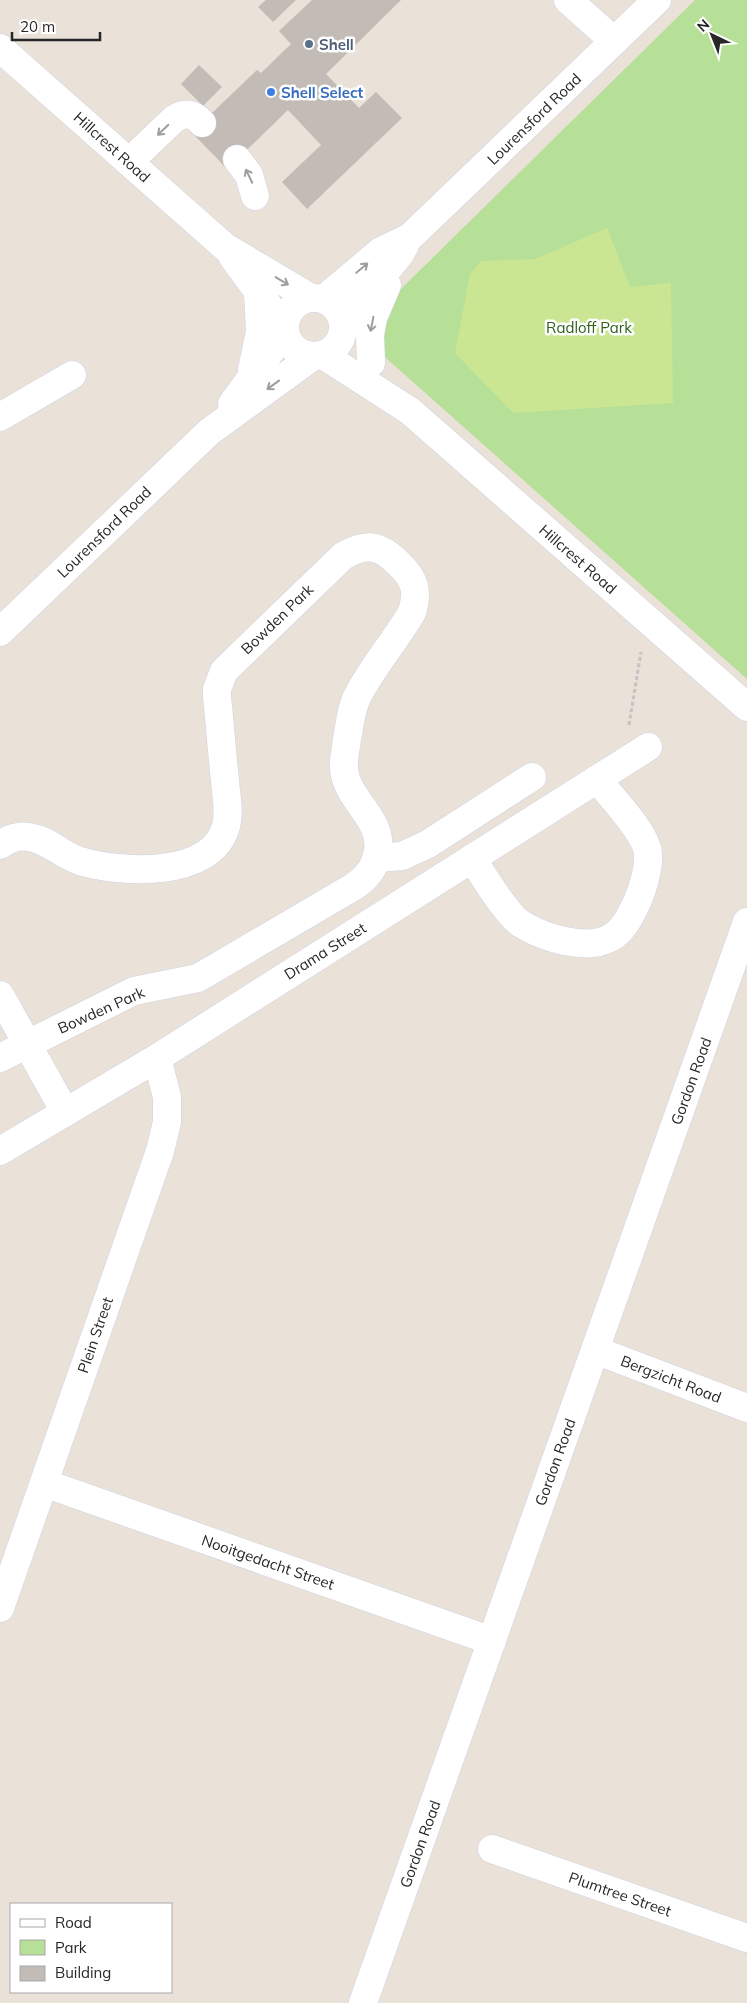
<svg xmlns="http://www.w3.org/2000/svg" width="747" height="2003" font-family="Mulish,sans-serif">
<rect width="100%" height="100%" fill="#eae1d9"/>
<polygon fill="#b6df97" points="695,0 747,0 747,679 386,358 381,345 388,304 403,287"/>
<polygon fill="#cae693" points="607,228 630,287 671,283 673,403 513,413 455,353 470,274 481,261 535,259"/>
<g fill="#c2bbb6">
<polygon points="266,0 296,0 273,22 258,7"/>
<polygon points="312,0 401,0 326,74 359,108 376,92 402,118 307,209 282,182 321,145 288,110 227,169 192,132 257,70 261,73 291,44 279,31"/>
<polygon points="199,65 222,87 203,106 181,84"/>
</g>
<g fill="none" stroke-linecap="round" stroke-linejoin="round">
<polyline stroke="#c3bcb5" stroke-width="28" stroke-dasharray="28 14" stroke-linecap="butt" points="202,123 237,159"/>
<g stroke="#cfd4e0" stroke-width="29">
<g id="minor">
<polyline points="568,0 614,41"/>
<polyline points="0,48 225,247 311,298"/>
<polyline points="237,159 249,175 255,196"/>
<path d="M 129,162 L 174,119 C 185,112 193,113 202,123"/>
<polyline points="232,256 284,327"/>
<circle cx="314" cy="327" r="29"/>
<polyline points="324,299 381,251 410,237 657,0"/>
<polyline points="343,325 400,254 405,245"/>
<polyline points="323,355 410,411 747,707"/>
<polyline points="371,363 370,335 373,318 387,285"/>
<polyline points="252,370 260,332 258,292"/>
<polyline points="232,404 284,333"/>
<polyline points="0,417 72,375"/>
<polyline points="0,632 209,432 312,357"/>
<path d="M 0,845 C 8,839 19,835 29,837 C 48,840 62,855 80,861 C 120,873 212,879 226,826 C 230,812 226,795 225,781 C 222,753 220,725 217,697 L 217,689 L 224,671 L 343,556 C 366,543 379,544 398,563 C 414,578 419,590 412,612 C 396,640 373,666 358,695 C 351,708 350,724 347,739 C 346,749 343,759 344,769 C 347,801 383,818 378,851 C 375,868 367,878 353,887 L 198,978 L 134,991 L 0,1058"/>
<polyline points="377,858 402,856 428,844 532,777"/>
<path d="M 472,858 C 482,874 508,917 523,925 C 545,938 586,951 610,938 C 624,931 631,914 637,902 C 643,889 649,867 648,854 C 647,833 610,796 597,779"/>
<polyline points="0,995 65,1112"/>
<polyline points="0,1151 157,1058 648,747"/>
<polyline points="595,1350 747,1408"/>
<polyline points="44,1483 492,1641"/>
<polyline points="0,1608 160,1151 167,1122 167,1097 157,1058"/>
<polyline points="492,1849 747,1938"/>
<polyline points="363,2003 747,922"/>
</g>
</g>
<polyline stroke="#c3c3c3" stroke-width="3" stroke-dasharray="4 2.5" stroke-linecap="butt" points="629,725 641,652"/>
<use href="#minor" stroke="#fff" stroke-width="28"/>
</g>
<defs><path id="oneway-shaft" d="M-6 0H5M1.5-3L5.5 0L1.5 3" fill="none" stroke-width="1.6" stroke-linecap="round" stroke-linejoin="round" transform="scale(1.25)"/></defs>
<g stroke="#9e9e9e">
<use href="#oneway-shaft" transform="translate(163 130) rotate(136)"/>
<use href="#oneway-shaft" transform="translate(249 176) rotate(-116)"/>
<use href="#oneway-shaft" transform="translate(362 268) rotate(-40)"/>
<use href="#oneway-shaft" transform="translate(282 281) rotate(31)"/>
<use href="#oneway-shaft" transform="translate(372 324) rotate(101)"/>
<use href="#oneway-shaft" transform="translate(273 385) rotate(144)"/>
</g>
<circle fill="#5c6f8a" stroke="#fff" stroke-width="2" cx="309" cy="44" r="5"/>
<circle fill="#3f7fe0" stroke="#fff" stroke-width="2" cx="271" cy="92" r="5"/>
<g text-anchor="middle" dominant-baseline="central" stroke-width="5" stroke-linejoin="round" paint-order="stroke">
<g font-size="15" font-weight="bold" fill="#4e5e75" stroke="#fff" text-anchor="start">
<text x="319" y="44">Shell</text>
</g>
<g font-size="15" font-weight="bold" fill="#366cbe" stroke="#fff" text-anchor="start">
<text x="281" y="92">Shell Select</text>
</g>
<g font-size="15" fill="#272727" stroke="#fff">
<text transform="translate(534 119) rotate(-44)">Lourensford Road</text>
<text transform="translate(112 147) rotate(42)">Hillcrest Road</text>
<text transform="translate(104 532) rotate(-44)">Lourensford Road</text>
<text transform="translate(578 559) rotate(41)">Hillcrest Road</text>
<text transform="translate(277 619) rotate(-44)">Bowden Park</text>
<text transform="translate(325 951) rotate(-32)">Drama Street</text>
<text transform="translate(101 1010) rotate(-24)">Bowden Park</text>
<text transform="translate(691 1081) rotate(-70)">Gordon Road</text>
<text transform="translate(95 1335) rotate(-71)">Plein Street</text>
<text transform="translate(671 1379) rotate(21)">Bergzicht Road</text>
<text transform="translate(555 1462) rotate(-70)">Gordon Road</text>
<text transform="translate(268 1562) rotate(19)">Nooitgedacht Street</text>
<text transform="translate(420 1844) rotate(-70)">Gordon Road</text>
<text transform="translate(620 1894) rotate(19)">Plumtree Street</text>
</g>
<g font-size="15" fill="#30601c" stroke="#fff">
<text x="589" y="327">Radloff Park</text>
</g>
</g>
<rect x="10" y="1903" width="162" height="90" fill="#ffffff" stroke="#a9a9a9"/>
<rect x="20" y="1919" width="25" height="8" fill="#ffffff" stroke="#a9a9a9"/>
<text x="55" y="1928" font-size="15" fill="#272727">Road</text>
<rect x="20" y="1940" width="25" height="15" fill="#b6df97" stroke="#a9a9a9"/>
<text x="55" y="1953" font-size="15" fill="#272727">Park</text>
<rect x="20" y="1966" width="25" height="15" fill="#c2bbb6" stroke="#a9a9a9"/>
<text x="55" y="1978" font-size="15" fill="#272727">Building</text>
<g transform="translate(712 35) rotate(317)" stroke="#ffffff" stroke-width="4" paint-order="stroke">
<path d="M0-4L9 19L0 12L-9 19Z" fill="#272727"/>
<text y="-8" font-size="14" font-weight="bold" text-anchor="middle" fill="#272727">N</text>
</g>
<path d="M12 32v8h88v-8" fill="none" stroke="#272727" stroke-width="2.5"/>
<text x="20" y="32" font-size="15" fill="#272727" stroke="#ffffff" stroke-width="4" paint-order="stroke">20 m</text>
</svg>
